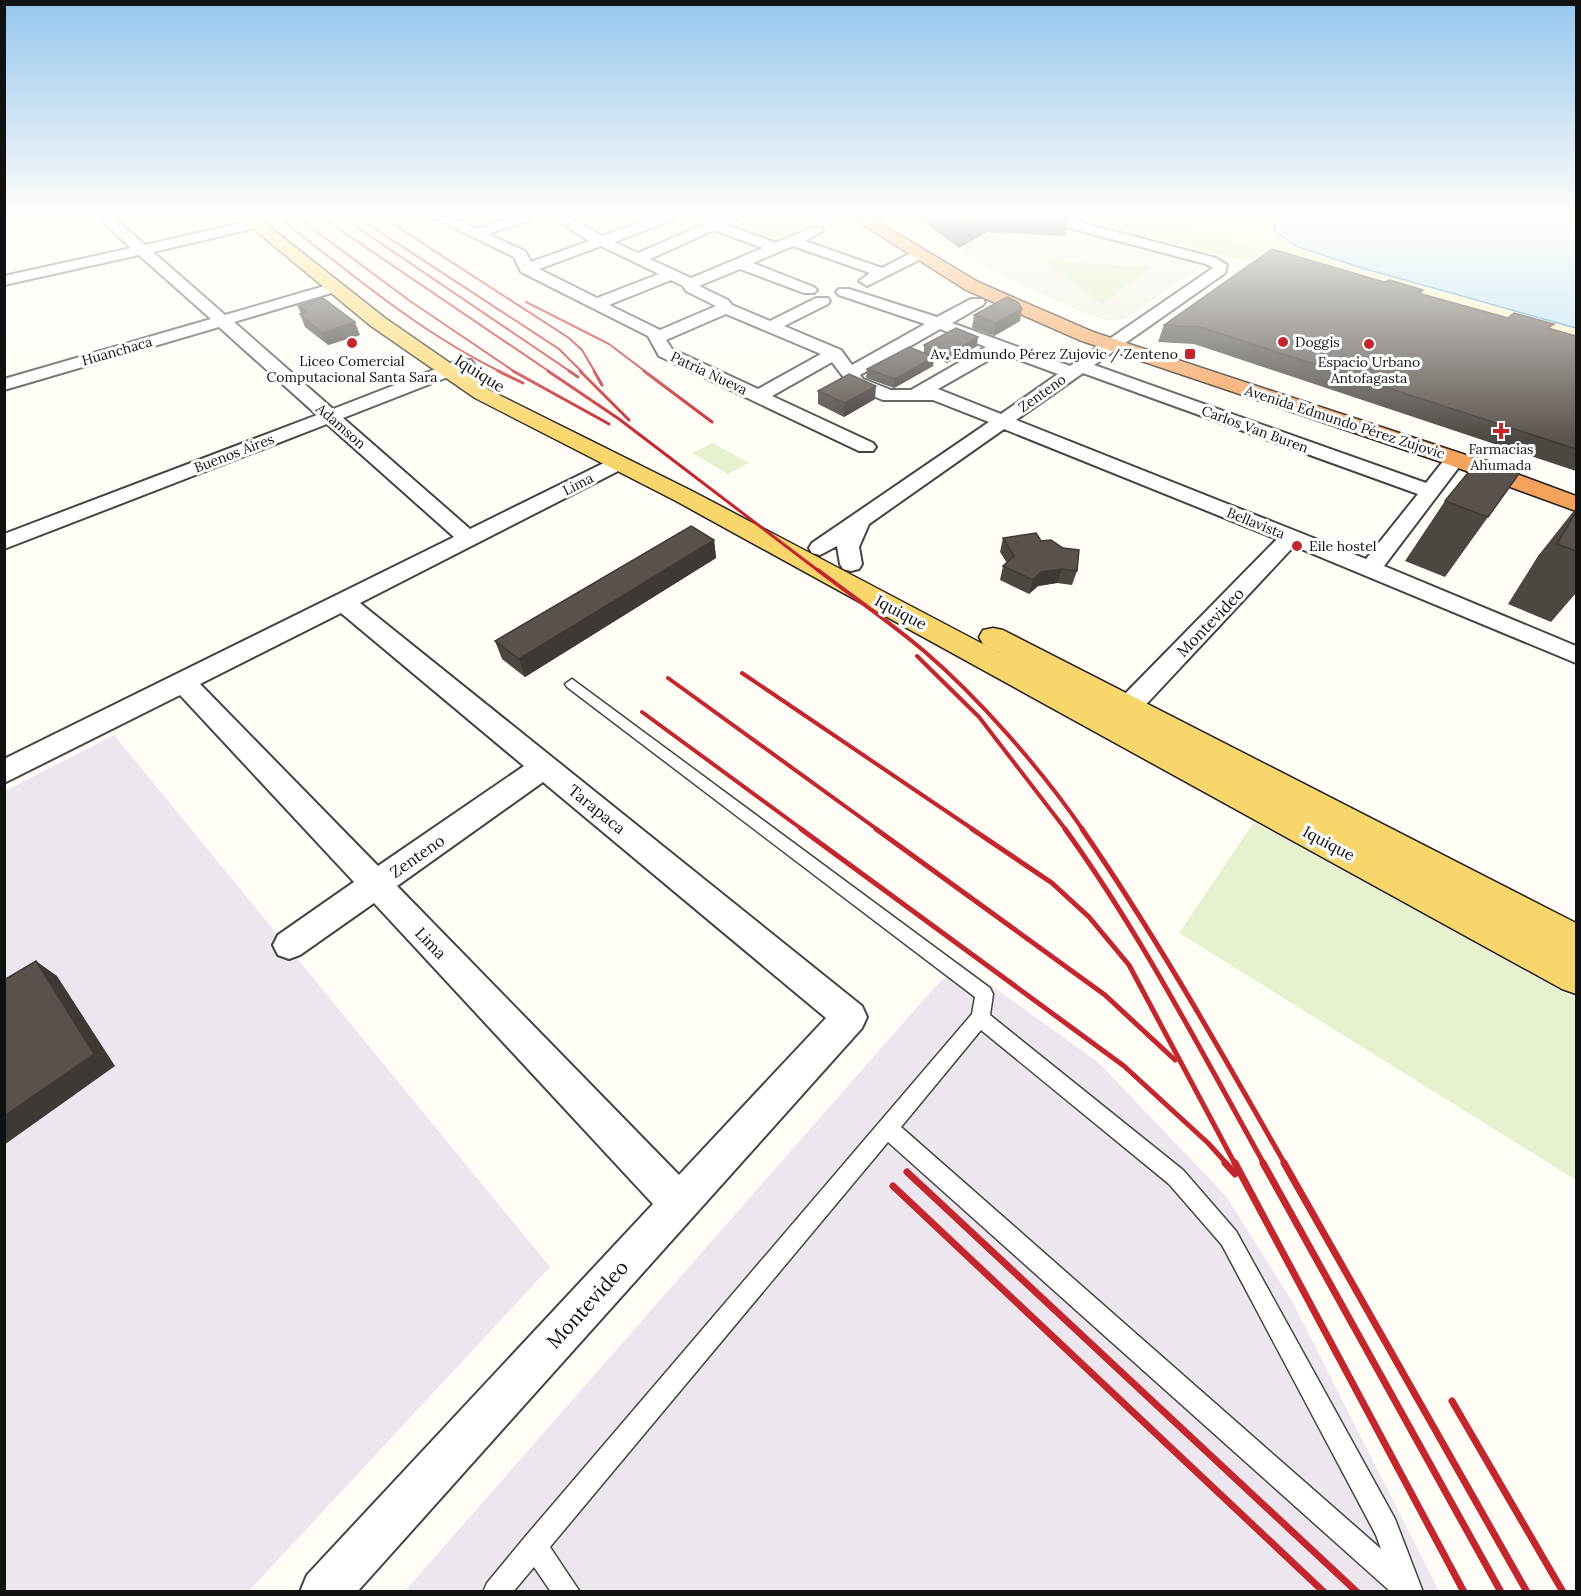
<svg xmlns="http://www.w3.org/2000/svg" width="1581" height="1596" font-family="Lora,serif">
<rect width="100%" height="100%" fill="#fffdf5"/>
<g fill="#eee6ef">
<polygon points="114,735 550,1267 249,1591 5,1592 5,791"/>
<polygon points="959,962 1099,1063 1226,1196 1292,1301 1439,1591 404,1592 925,998"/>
</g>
<g fill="#d5ebbd">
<polygon points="755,217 774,217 812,230 776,246 727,228"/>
<polygon points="1118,217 1167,217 1265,250 1248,262 1106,226 1121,221"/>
<polygon points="962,252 1202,266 1125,319 1106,320 1080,311"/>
</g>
<polygon fill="#fbeec1" points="1167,217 1280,217 1274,226 1298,247 1427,288 1570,326 1576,330 1576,343 1260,254 1265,250"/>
<g fill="#e6f2cf">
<polygon points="687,217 705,223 675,235 657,228"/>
<polygon points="713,443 749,463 728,474 692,453"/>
<polygon points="1254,822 1576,999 1576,1180 1179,933"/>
</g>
<path fill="#f1ede2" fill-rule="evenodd" d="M 902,217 L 918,217 L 959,248 L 987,232 L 1092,237 L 1016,217 L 1033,217 L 1203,262 L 1202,266 L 1125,319 L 1115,321 L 1080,311 L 1031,289 L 992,270 ZM 1045,261 L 1149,267 L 1103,304 Z"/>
<polygon fill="#b9e0f7" stroke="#3f96cf" stroke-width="1.5" points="1278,217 1576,217 1576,328 1362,268 1298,247 1274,231 1274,226 1279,220"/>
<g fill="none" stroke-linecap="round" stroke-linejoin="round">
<g stroke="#444" stroke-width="3">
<g id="lane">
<polygon points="830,217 843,217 822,223 818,221"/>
<path d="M 572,679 L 990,988 L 993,994 L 990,1015 L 1183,1170 L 1236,1231 L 1395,1519 L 1423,1592 L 1391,1592 L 888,1142 L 550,1547 L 580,1592 L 551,1592 L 534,1567 L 513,1592 L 483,1592 L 487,1583 L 525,1537 L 972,1014 L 975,997 L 567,687 L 565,684 ZM 981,1030 L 1169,1184 L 1222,1245 L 1376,1535 L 1381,1549 L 901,1127 Z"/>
</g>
</g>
<g stroke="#444" stroke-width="4">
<g id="street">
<path d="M 98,217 L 113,217 L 145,245 L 255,220 L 260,221 L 262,224 L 260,227 L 153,252 L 225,315 L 328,285 L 338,285 L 341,288 L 338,291 L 234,322 L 333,409 L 459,360 L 471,360 L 474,364 L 471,368 L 343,418 L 470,529 L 612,459 L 626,459 L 629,463 L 626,467 L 360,603 L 862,1006 L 867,1017 L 862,1028 L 357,1592 L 300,1592 L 307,1575 L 653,1204 L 374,903 L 300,955 L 289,959 L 278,955 L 273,945 L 278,935 L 354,882 L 180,695 L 4,783 L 4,759 L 454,537 L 327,424 L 4,549 L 4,534 L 317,415 L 219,327 L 4,390 L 4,379 L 211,319 L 139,255 L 4,285 L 4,276 L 131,248 ZM 341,613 L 524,766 L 378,866 L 200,684 ZM 543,782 L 826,1018 L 679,1175 L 397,886 Z"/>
<path d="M 432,217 L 450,217 L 477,229 L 512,217 L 532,217 L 530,220 L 488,234 L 525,251 L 531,262 L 589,241 L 552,217 L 568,217 L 602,236 L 655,217 L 675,217 L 673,220 L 614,242 L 638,253 L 721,217 L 740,217 L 726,225 L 776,243 L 811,228 L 821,228 L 823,231 L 805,241 L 882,268 L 913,252 L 923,252 L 925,255 L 923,258 L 867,286 L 859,281 L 870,273 L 793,246 L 753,263 L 814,287 L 817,290 L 814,293 L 804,293 L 740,269 L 699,286 L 728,300 L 732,305 L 770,321 L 816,298 L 828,298 L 830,301 L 828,304 L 784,326 L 841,350 L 852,365 L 925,324 L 839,295 L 836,292 L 839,289 L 849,289 L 937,317 L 971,299 L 983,299 L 985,302 L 983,305 L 952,323 L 1070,366 L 1213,268 L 1206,264 L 1039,220 L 1037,217 L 1060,217 L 1216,258 L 1227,265 L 1225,273 L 1094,365 L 1426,483 L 1448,455 L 1462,455 L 1465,459 L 1462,463 L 1384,566 L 1576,646 L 1576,663 L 1294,546 L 1138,713 L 1129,715 L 1120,713 L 1116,706 L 1120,699 L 1277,539 L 1004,429 L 869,524 L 859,547 L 862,564 L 859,569 L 851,571 L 843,569 L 840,564 L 837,546 L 820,555 L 812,553 L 809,548 L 812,543 L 989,422 L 933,400 L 883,400 L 851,387 L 832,362 L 772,396 L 873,443 L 876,447 L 873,451 L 859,451 L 659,356 L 648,336 L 521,272 L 514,257 ZM 714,230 L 763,248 L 691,278 L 650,259 ZM 601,246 L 659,274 L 597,298 L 539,269 ZM 671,280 L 683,286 L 686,291 L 716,306 L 660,330 L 609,305 ZM 726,314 L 821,354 L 758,389 L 672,349 L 666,340 ZM 940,329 L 986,347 L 911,390 L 891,390 L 863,379 L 860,375 ZM 1001,353 L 1058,374 L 1001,414 L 938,389 ZM 1083,373 L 1418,494 L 1366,559 L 1016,420 Z"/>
</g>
</g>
<g stroke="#222" stroke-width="3">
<polygon id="primary" points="239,217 257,217 385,318 489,390 692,491 1108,710 983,644 979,637 983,630 993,628 1003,630 1576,923 1576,994 1562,989 676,501 475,398 371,326"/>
</g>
<g stroke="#222" stroke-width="3">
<polygon id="highway" points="851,217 870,217 978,282 1093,332 1463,454 1576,496 1576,511 1447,464 1079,340 966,290"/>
</g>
<use href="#lane" fill="#fff" fill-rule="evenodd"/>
<use href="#street" fill="#fff" fill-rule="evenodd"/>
<use href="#primary" fill="#f9d66b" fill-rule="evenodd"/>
<use href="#highway" fill="#f5a25d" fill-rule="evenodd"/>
<g stroke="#c4262e" stroke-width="2">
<path d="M 283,217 L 287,224 C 355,277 423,334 501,372"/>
<polyline points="297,217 410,301 515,372"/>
<polyline points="321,217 550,372"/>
<polyline points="342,217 571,372"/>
<polyline points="357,217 559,349 582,372"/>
<polyline points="382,217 569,338 582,350 595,372"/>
<polyline points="526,302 609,344 646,372"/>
</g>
<g stroke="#c4262e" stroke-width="3">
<polyline points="498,371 523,383"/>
<polyline points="513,371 609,424"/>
<polyline points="548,371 619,419 820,572"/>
<polyline points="569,371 578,377"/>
<polyline points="580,371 629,420"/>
<polyline points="594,371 602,385"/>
<polyline points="644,371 712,422"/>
</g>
<g stroke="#c4262e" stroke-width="4">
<path d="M 818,570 C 853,597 890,622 924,651 C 980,699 1041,769 1083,830"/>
<polyline points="917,656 979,717 1066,830"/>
<polyline points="742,673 974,830"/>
<polyline points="668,678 878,830"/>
<polyline points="642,712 803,830"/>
</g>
<g stroke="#c4262e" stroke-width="5">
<polyline points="801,829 1124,1066 1208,1143 1227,1164"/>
<polyline points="876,829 1105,995 1175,1060"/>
<polyline points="972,829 1052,883 1089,917 1129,965 1235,1164"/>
<path d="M 1065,829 C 1141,934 1201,1051 1264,1164"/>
<path d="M 1082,829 C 1156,936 1220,1050 1285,1164"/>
</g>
<g stroke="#c4262e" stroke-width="7">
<polyline points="1225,1163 1235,1174"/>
<polyline points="1235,1163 1464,1592"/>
<polyline points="1263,1163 1501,1592"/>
<polyline points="1284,1163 1527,1592"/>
<polyline points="907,1172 1357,1592"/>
<polyline points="893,1186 1324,1592"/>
<polyline points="1452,1401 1563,1592"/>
</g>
</g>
<g fill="#4d4742">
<polygon points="918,217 1065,217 1069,222 1065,236 987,232 959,248"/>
<polygon points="1384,282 1423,290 1421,294 1576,336 1576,471 1194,344 1158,342 1164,325"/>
<polygon points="298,306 360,335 328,345 305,327 300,314 301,314"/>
<polygon points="974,315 1020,321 994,336 972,328"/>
<polygon points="924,345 977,346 947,363 934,358 933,366 894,388 866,378 867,369 924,353"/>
<polygon points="818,391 875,399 844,417 818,404"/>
<polygon points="1521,471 1445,577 1405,561 1445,501"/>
<polygon points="1576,508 1576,593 1551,622 1508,604 1538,556"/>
<polygon points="1003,538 1041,541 1077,571 1072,585 1057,583 1038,586 1029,594 1000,580 1003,566 1007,563 1000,552"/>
<polygon points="714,540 716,558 525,677 502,659 495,641"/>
</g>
<g fill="#3f3936">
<polygon points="989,218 987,232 959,248 961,234"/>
<polygon points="1022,309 1020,321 994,336 996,323"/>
<polygon points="355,322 360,335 328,345 322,333"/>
<polygon points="978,337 977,346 947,363 948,355"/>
<polygon points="934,357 933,366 894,388 895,379"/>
<polygon points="876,386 875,399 844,417 845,403"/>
<polygon points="714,540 716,558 525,677 519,659"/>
<polygon points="1062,569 1057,583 1038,586 1029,594 1033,580 1041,572"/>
<polygon points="36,961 57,976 115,1066 4,1145 4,1116"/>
</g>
<g fill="#5a524d" stroke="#3f3936" stroke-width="1.5">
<polygon points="939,217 1065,217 1069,222 989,218 961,234"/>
<polygon points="1272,249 1384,282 1390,280 1423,290 1418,293 1508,318 1514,313 1554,324 1548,328 1576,336 1576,449 1200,327 1164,325"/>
<polygon points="1007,297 1018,302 1022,309 996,323 974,315"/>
<polygon points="323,298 355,322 322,333 300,314 306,312 298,306"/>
<polygon points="956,328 978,337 948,355 924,345"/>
<polygon points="909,347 934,357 895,379 867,369"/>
<polygon points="849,374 876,386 845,403 818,391"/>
<polygon points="1480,458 1521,471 1488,517 1445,501"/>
<polygon points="1576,512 1576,551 1557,544"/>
<polygon points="691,526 714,540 519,659 495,641"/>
<polygon points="1036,533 1041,541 1051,540 1063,548 1079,550 1077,571 1062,569 1041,572 1033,580 1003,566 1014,556 1003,538"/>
<polygon points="36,961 94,1054 4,1116 4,980"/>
</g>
<linearGradient id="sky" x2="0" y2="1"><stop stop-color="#95c6ee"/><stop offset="0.49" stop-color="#fffefa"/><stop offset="1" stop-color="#fffefa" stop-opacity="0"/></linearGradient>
<rect width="1581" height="440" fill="url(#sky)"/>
<g fill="#c4262e" stroke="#fff" stroke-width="2">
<circle cx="1283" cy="342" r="6"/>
<circle cx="352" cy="343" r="6"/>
<circle cx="1369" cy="344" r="6"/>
<rect x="1184" y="348" width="12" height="12" rx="3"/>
<path d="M1498 422h6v6h6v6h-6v6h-6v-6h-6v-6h6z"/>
<circle cx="1297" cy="546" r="6"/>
</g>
<g text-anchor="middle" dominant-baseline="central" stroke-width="6" stroke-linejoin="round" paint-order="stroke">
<g font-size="14" fill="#111" stroke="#fff">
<text x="1295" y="342" text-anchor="start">Doggis</text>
<text x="1178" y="354" text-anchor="end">Av. Edmundo Pérez Zujovic / Zenteno</text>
<text x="352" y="361">Liceo Comercial<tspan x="352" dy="16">Computacional Santa Sara</tspan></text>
<text x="1369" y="362">Espacio Urbano<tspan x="1369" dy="16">Antofagasta</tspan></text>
<text x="1501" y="449">Farmacias<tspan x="1501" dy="16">Ahumada</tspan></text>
<text x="1309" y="546" text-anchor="start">Eile hostel</text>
</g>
<g font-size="14" fill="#111" stroke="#fff">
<text transform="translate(117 351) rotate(-16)">Huanchaca</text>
<text transform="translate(709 373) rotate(25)">Patria Nueva</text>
<text transform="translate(1042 393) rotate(-35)">Zenteno</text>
<text transform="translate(1345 422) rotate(18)">Avenida Edmundo Pérez Zujovic</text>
<text transform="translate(341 426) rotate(41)">Adamson</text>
<text transform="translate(1255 429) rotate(20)">Carlos Van Buren</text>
<text transform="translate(234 453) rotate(-21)">Buenos Aires</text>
<text transform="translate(578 484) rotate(-27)">Lima</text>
<text transform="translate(1256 523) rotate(22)">Bellavista</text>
</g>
<g font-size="16" fill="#111" stroke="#fff">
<text transform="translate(480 373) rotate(32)">Iquique</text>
<text transform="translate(901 612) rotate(28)">Iquique</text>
<text transform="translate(1210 622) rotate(-46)">Montevideo</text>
<text transform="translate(597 809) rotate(39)">Tarapaca</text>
<text transform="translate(1329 843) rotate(28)">Iquique</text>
<text transform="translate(417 856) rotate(-35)">Zenteno</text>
<text transform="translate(431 943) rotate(46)">Lima</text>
</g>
<g font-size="20" fill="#111" stroke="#fff">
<text transform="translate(587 1304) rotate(-48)">Montevideo</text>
</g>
</g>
<rect width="1581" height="1596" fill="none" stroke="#111111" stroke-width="12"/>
</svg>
